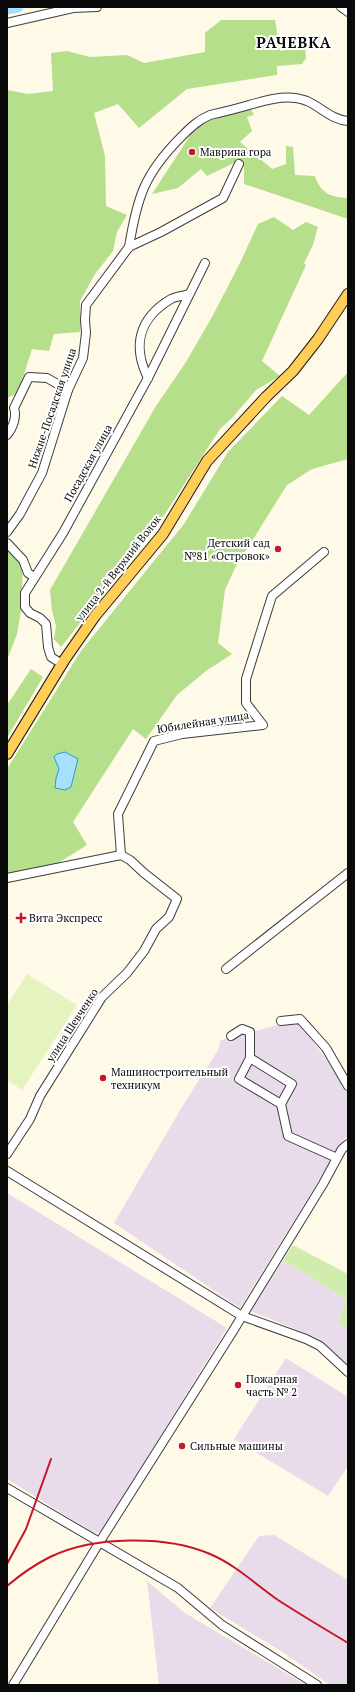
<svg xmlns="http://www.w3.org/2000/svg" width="355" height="1692" font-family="'PT Serif',serif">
<rect width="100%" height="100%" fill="#fff9e7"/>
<g fill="#e8dceb">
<polygon points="297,1020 348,1089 348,1136 345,1138 240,1308 114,1223 182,1107 218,1050 221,1040"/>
<polygon points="7,1193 227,1328 101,1532 94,1533 7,1479"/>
<polygon points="283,1260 346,1299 338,1325 348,1327 348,1365 317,1338 251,1311"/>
<polygon points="286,1358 348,1397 348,1466 328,1496 234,1439"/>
<polygon points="274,1535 348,1580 348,1685 330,1685 284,1653 210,1608 259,1536"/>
<polygon points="147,1581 185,1613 306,1685 159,1685"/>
</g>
<polygon fill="#d1edad" points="293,1245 348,1274 348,1327 338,1325 346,1299 283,1260"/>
<g fill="#b5df8b">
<polygon points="221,20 275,20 280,51 305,46 306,58 302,64 277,66 277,75 187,89 139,128 118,104 94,113 105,156 106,206 127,215 117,232 113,251 95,274 80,301 80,332 54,334 49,351 32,349 18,393 7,398 7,90 28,94 53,91 51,53 67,51 90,57 127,55 144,63 205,52 205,33"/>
<path d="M 251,109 L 254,115 L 247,117 L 252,131 L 240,142 L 272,169 L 286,164 L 286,146 L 293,147 L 295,175 L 315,176 C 321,194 331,197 348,198 L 348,219 L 244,184 L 244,167 L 238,161 L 207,176 L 201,169 L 178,188 L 152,194 L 199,122 Z"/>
<polygon points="274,217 293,230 306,222 318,227 313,245 304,263 306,265 262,361 280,376 256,390 231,419 220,429 165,514 141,546 61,647 54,639 56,626 52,611 50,590 156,406 186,362 212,317 239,265 258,224"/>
<polygon points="348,372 348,459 312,469 287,485 235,568 225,590 218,643 232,654 206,671 177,695 146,739 133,729 73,822 87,845 58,863 22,873 7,875 7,769 81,651 184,524 228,452 282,396 309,415"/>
<polygon points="7,548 23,565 21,611 17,634 7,660"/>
<polygon points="31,669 43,677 7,738 7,705"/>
</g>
<polygon fill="#e4f3c0" points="27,974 77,1005 22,1090 7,1080 7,1005"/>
<polygon fill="#a6e0fc" stroke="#269cda" points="65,752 78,759 71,787 65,790 55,788 56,778 59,769 54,757 57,754"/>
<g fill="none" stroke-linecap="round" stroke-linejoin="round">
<polyline stroke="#a6e0fc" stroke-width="11" points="7,9 18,7"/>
<g stroke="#3d3d3d" stroke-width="10">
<g id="minor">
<polyline points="341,7 348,12"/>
<polyline points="7,23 73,8 97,7"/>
<path d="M 129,247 C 137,198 144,174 181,137 C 190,128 198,120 210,115 C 223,112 236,109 249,105 C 268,100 287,93 307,101 C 321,107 332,120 348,121"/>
<path d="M 148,378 C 132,346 139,318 171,299 C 176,296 184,296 189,294"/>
<path d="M 7,435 C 13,428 17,416 14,408 L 29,377 L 47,378 L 68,390"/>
<polyline points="7,532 20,514 42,473 68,390 83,358 86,333 85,320 86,305 129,247 161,232 223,198 239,164"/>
<polyline points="7,543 23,560 28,573 34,577"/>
<polyline points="62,664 51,657 48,647 46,624 40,618 30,613 25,607 25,593 63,533 148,378 205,263"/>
<polyline points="121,855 118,814 154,741 182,734 263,725 246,703 246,679 272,596 324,552"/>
<polyline points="7,878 121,855 130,860 144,873 177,899 169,917 156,929 144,951 127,973 102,997 40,1096 30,1119 7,1154"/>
<polyline points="226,969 348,873"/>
<polyline points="281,1021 300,1019 326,1048 348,1086"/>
<polyline points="231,1036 242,1029 250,1032 250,1058 292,1084 281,1104 288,1136 337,1158"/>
<polyline points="250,1058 239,1079 281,1104"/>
<polyline points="7,1171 242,1316 306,1339 320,1346 348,1372"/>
<polyline points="7,1488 178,1588 222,1625 317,1685"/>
<polyline points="13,1685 99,1543 233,1331 323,1184 342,1149 348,1144"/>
</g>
</g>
<g stroke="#1b1b1b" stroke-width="12">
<polyline id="major" points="7,754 65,659 95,616 163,534 207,461 266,397 293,371 318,339 348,294"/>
</g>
<use href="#minor" stroke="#fff" stroke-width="8"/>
<use href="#major" stroke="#ffce57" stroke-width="10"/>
<g stroke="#c61627" stroke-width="2">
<polyline points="7,1564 26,1529 51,1459"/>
<path d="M 7,1586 C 20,1575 34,1565 50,1557 C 93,1536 166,1535 210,1554 C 236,1565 255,1584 278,1600 C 301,1615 325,1629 348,1643"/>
</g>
</g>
<g fill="#c61627" stroke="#fff" stroke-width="1.5">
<circle cx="192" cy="152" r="4"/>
<circle cx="278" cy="549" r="4"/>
<path d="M19 912h4v4h4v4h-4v4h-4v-4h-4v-4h4z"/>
<circle cx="103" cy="1078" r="4"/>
<circle cx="238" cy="1385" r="4"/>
<circle cx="182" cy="1446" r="4"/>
</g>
<g text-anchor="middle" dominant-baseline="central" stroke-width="4" stroke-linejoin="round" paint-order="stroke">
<g font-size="11" fill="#0a0a0a" stroke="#fff" text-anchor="start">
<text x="200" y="152">Маврина гора</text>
<text x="270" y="543" text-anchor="end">Детский сад<tspan x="270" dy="13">№81 «Островок»</tspan></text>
<text x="29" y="918">Вита Экспресс</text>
<text x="111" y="1072">Машиностроительный<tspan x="111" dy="13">техникум</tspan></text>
<text x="246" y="1379">Пожарная<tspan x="246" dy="13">часть № 2</tspan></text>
<text x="190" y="1446">Сильные машины</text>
</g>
<g font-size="11" fill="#0a0a0a" stroke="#fff">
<text transform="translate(52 408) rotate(-71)">Нижне-Посадская улица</text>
<text transform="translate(88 463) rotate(-61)">Посадская улица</text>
<text transform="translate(118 568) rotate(-52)">улица 2-й Верхний Волок</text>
<text transform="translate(203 722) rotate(-9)">Юбилейная улица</text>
<text transform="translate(72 1025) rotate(-57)">улица Шевченко</text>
</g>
<g font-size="15" font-weight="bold" letter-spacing="1" fill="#0a0a0a" stroke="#fff">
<text x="294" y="42">РАЧЕВКА</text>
</g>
</g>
<rect width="355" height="1692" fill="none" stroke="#0a0a0a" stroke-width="16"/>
</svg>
